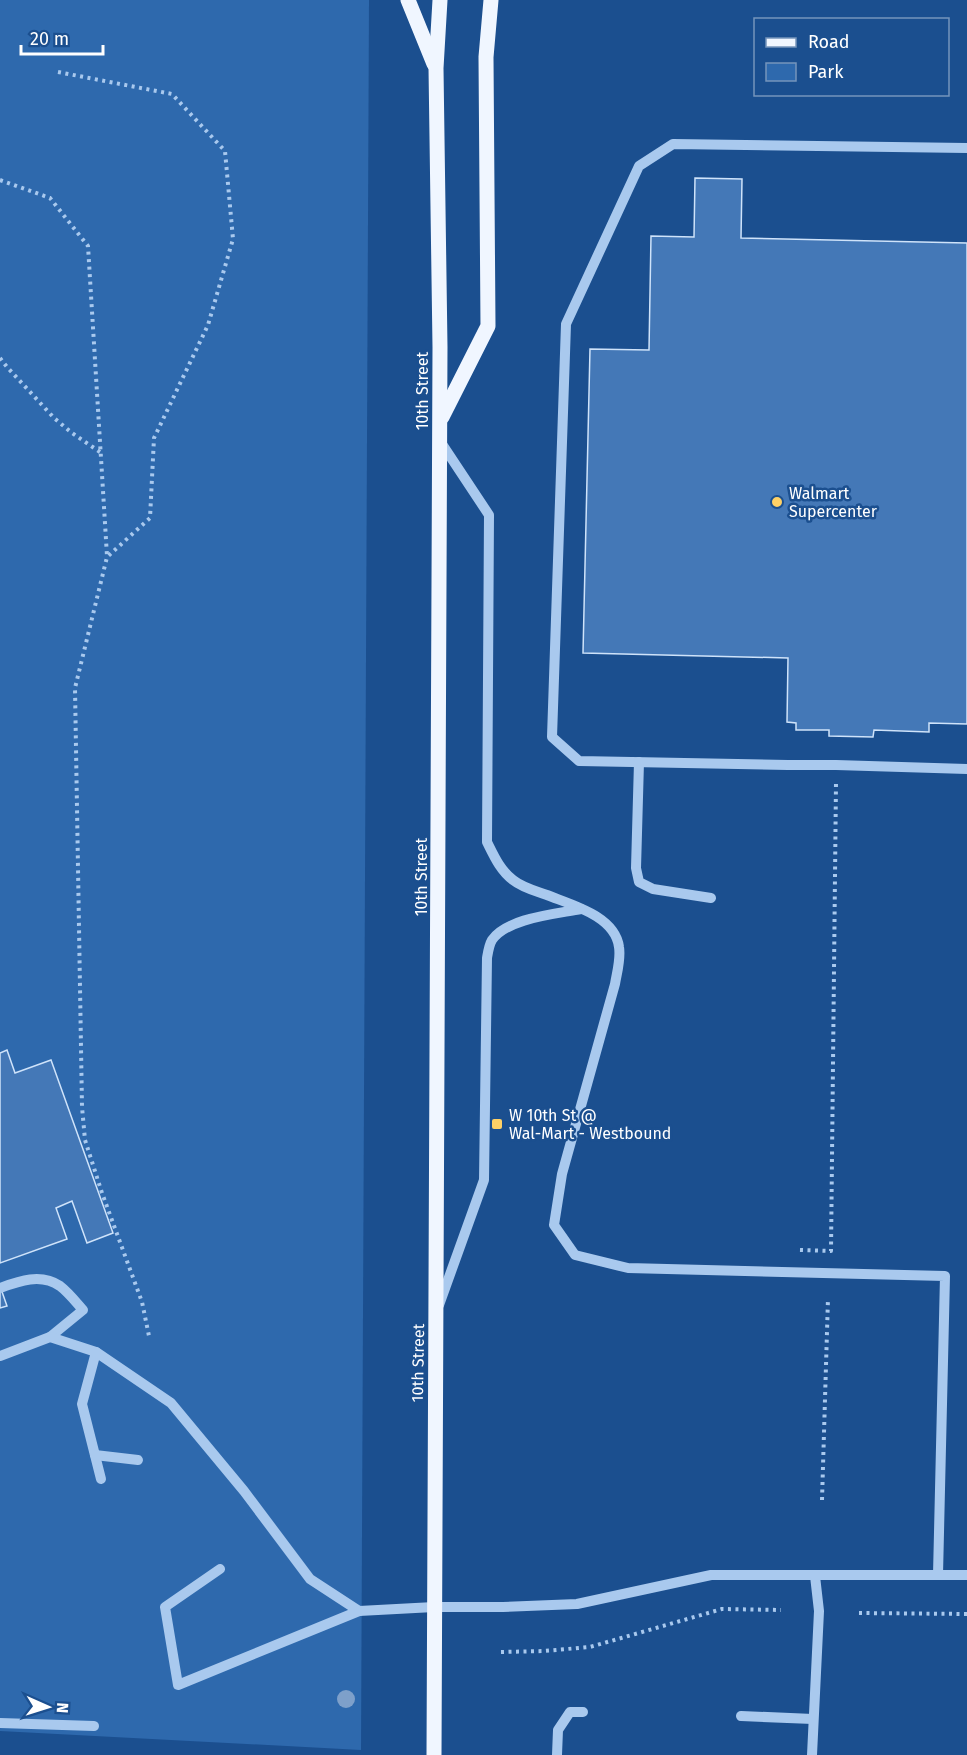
<svg xmlns="http://www.w3.org/2000/svg" width="967" height="1755" font-family="'Fira Sans',sans-serif">
<rect width="100%" height="100%" fill="#1b4f8f"/>
<polygon fill="#2e69ad" points="0,0 369,0 361,1750 0,1731"/>
<g fill="#4478b7" stroke="#cfe3fa" stroke-width="1.5">
<polygon points="695,178 742,179 741,238 967,243 967,724 929,723 929,732 874,730 873,737 829,736 829,730 796,730 796,723 787,722 788,658 583,653 590,349 649,350 651,236 694,237"/>
<polygon points="7,1050 15,1073 51,1060 113,1233 87,1243 72,1201 56,1208 67,1239 0,1263 0,1053"/>
<polygon points="0,1286 7,1306 0,1308"/>
</g>
<g fill="none" stroke-linecap="round" stroke-linejoin="round">
<g stroke="#a9c9ee" stroke-width="4" stroke-dasharray="3 4.5" stroke-linecap="butt">
<polyline points="58,72 172,94 225,151 233,239 208,325 154,438 150,518 107,557 75,688 82,1107 85,1140 102,1193 142,1302 149,1336"/>
<polyline points="0,180 50,198 88,246 107,556"/>
<polyline points="0,358 7,367 54,418 72,433 100,452"/>
<polyline points="800,1250 831,1251 836,782"/>
<polyline points="822,1500 828,1298"/>
<polyline points="859,1613 967,1614"/>
<polyline points="501,1652 544,1651 590,1647 722,1609 781,1610"/>
</g>
<g stroke="#a9c9ee" stroke-width="10">
<polyline points="967,148 673,144 639,166 566,324 552,737 579,761 788,765 836,765 967,769"/>
<path d="M 440,441 L 489,515 L 487,842 C 494,856 500,870 513,880 C 523,888 536,891 547,895 C 572,905 615,916 619,947 C 621,959 617,972 615,984 L 562,1174 L 554,1225 L 575,1255 L 628,1268 L 945,1276 L 938,1575"/>
<polyline points="639,762 636,868 639,882 653,889 711,898"/>
<path d="M 0,1288 C 19,1281 41,1273 60,1286 C 68,1292 76,1302 83,1310 L 50,1337"/>
<path d="M 439,1305 L 484,1180 L 487,958 C 488,952 489,945 492,940 C 507,918 556,914 581,909"/>
<polyline points="96,1352 82,1404 101,1479"/>
<polyline points="0,1356 50,1337 96,1352 171,1403 244,1491 310,1579 359,1611 178,1685 165,1607 220,1569"/>
<polyline points="95,1455 138,1460"/>
<polyline points="359,1611 434,1607 503,1607 577,1604 711,1575 967,1575"/>
<polyline points="741,1716 813,1719"/>
<polyline points="0,1723 94,1726"/>
<polyline points="557,1755 558,1730 570,1712 583,1712"/>
<polyline points="812,1755 819,1611 815,1576"/>
</g>
<g stroke="#f0f6ff" stroke-width="15">
<polyline points="408,0 434,64"/>
<polyline points="442,417 488,326 486,57 491,0"/>
<polyline points="434,1755 440,347 436,68 440,0"/>
</g>
</g>
<circle fill="#7ea0ca" cx="346" cy="1699" r="9"/>
<g fill="#ffd166" stroke="#1b4f8f" stroke-width="2">
<circle cx="777" cy="502" r="6"/>
<rect x="491" y="1118" width="12" height="12" rx="3"/>
</g>
<g text-anchor="middle" dominant-baseline="central" stroke-width="5" stroke-linejoin="round" paint-order="stroke">
<g font-size="16" fill="#fff" stroke="#1b4f8f">
<text transform="translate(422 391) rotate(-90)">10th Street</text>
<text transform="translate(421 877) rotate(-90)">10th Street</text>
<text transform="translate(418 1363) rotate(-89)">10th Street</text>
</g>
<g font-size="16" fill="#fff" stroke="#1b4f8f" text-anchor="start">
<text x="789" y="493">Walmart<tspan x="789" dy="18">Supercenter</tspan></text>
<text x="509" y="1115">W 10th St @<tspan x="509" dy="18">Wal-Mart - Westbound</tspan></text>
</g>
</g>
<rect x="754" y="18" width="195" height="78" fill="#1b4f8f" stroke="#7695bc" stroke-width="1.5"/>
<rect x="766" y="38" width="30" height="9" fill="#f0f6ff" stroke="#7695bc" stroke-width="1.5"/>
<text x="808" y="48" font-size="18" fill="#ffffff">Road</text>
<rect x="766" y="63" width="30" height="18" fill="#2e69ad" stroke="#7695bc" stroke-width="1.5"/>
<text x="808" y="78" font-size="18" fill="#ffffff">Park</text>
<g transform="translate(48 1707) rotate(93)" stroke="#1b4f8f" stroke-width="4.5" paint-order="stroke">
<path d="M0-4.5L10 22L0 15L-10 22Z" fill="#ffffff"/>
<text y="-9" font-size="16" font-weight="bold" text-anchor="middle" fill="#ffffff">N</text>
</g>
<path d="M21 45v9h82v-9" fill="none" stroke="#ffffff" stroke-width="3"/>
<text x="30" y="45" font-size="18" fill="#ffffff" stroke="#1b4f8f" stroke-width="4.5" paint-order="stroke">20 m</text>
</svg>
